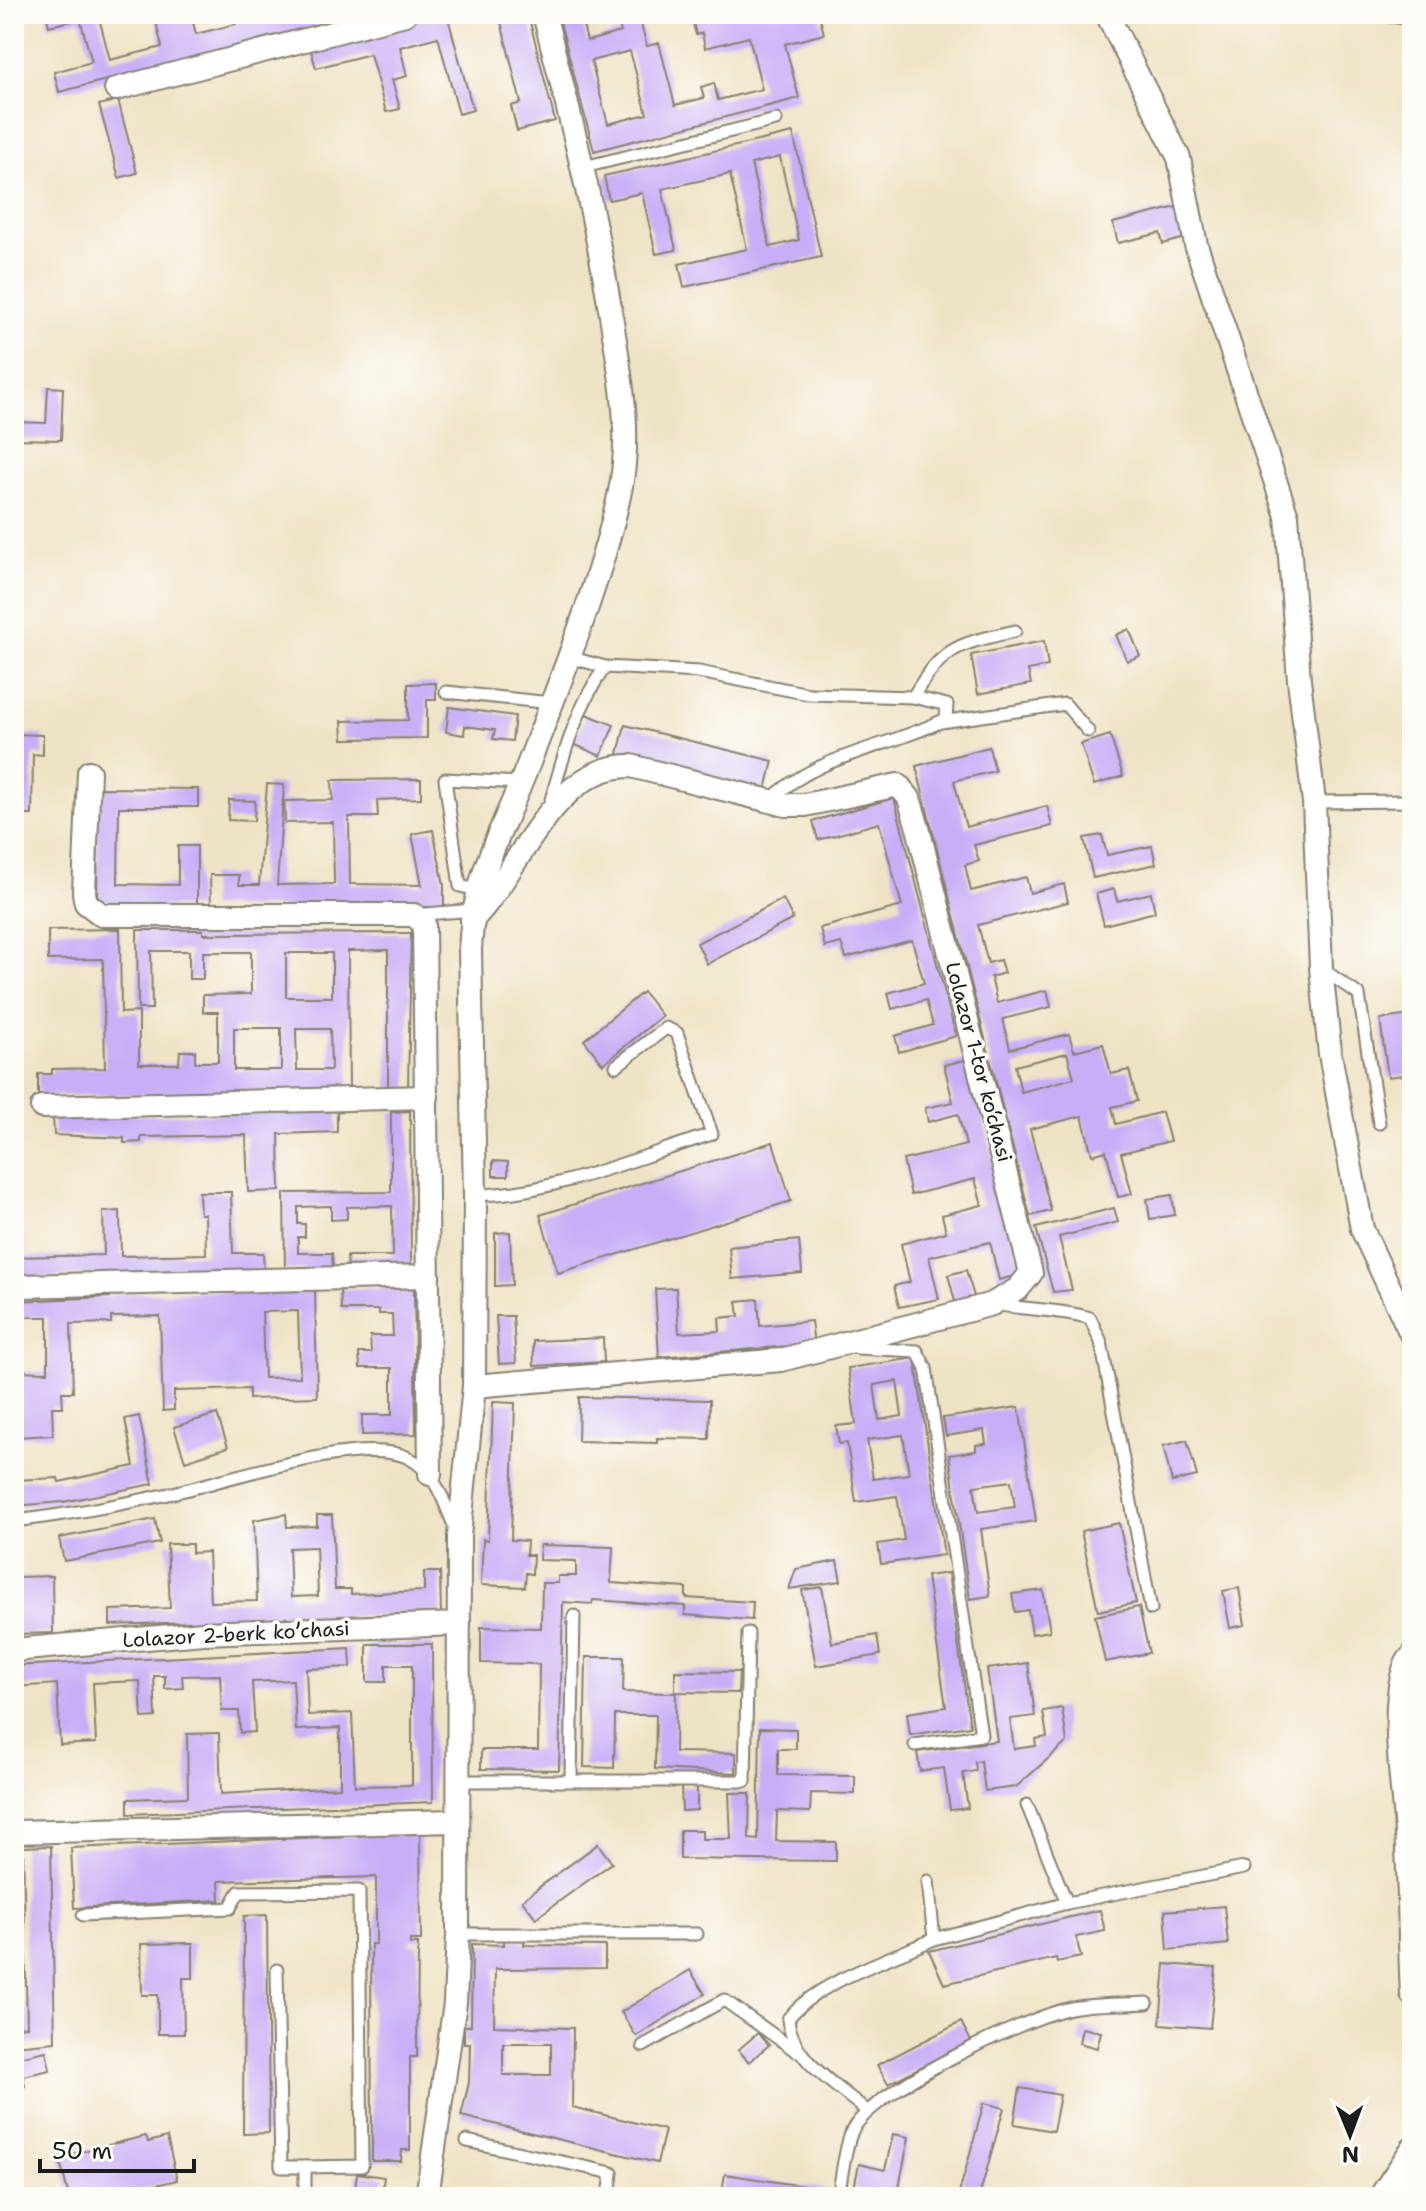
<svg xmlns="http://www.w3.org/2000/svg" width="1426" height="2211" font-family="'Shantell Sans',sans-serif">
<rect width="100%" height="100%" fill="#fdfcf7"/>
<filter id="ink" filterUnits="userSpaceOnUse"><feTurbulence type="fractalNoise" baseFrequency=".0125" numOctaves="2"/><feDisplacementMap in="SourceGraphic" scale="16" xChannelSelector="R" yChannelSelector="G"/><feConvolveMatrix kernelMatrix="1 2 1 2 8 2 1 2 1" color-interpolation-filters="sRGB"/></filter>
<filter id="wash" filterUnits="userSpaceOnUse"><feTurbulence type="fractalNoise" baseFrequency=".006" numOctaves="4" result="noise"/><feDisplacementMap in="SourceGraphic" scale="32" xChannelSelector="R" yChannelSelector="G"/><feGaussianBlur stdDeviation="1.8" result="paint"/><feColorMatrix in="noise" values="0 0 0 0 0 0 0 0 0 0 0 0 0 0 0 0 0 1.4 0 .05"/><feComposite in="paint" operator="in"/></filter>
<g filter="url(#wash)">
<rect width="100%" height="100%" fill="#efe3c5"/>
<g id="blocks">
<g fill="#c8aef7" fill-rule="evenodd">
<polygon points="46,14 98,14 110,60 162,47 154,14 191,14 196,34 236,24 234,14 253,14 255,20 280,14 364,15 59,92 54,72 92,62 80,19 49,26"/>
<polygon points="433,14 447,14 473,110 459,114 438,37 400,47 407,76 392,80 400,109 386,112 370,54 316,68 310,47"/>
<polygon points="499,14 528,14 555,121 517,131 511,106 521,103"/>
<path d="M 558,14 L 580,14 L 587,41 L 621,32 L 616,14 L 638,14 L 647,46 L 659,43 L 675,105 L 704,98 L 701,87 L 714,83 L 718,100 L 762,89 L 749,37 L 705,48 L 702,33 L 696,35 L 691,14 L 819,14 L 824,34 L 785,44 L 799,98 L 594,151 ZM 630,51 L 647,114 L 608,124 L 591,61 Z"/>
<polygon points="118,100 137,173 119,178 99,105"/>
<path d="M 793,133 L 821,257 L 684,287 L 679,264 L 747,249 L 730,174 L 662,189 L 676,250 L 656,254 L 642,193 L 609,200 L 604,176 ZM 780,157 L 799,240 L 770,247 L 751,164 Z"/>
<polygon points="1177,207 1185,238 1163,244 1160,233 1118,243 1113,223"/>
<polygon points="48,387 63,388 61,440 14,439 14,422 46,423"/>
<polygon points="1129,629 1140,656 1127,661 1116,635"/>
<polygon points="1044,641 1048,666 1028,670 1031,684 978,694 971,655"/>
<polygon points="436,683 436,700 427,700 427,738 343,739 342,721 408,720 408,684"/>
<polygon points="449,707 515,716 512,741 493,739 495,730 465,726 464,735 446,732"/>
<polygon points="586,714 614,725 601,756 573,744"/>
<polygon points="625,725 773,761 765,794 617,758"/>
<polygon points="14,734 43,735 43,755 33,754 32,815 14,815"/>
<polygon points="1110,735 1123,776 1094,785 1081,744"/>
<path d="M 989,747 L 995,771 L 954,781 L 966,827 L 1047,806 L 1052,826 L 974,845 L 979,861 L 965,865 L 971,891 L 1026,877 L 1030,893 L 1064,884 L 1068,902 L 978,925 L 988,963 L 1000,960 L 1004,973 L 991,977 L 997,1003 L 1047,990 L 1051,1007 L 1003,1019 L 1010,1049 L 1069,1034 L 1074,1051 L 1103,1044 L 1111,1074 L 1129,1070 L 1137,1101 L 1112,1107 L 1116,1124 L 1162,1112 L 1170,1141 L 1121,1153 L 1132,1194 L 1118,1197 L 1106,1151 L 1092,1155 L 1082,1116 L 1030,1129 L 1051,1211 L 1030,1216 L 916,766 ZM 1067,1053 L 1074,1078 L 1021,1092 L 1015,1066 Z"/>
<polygon points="421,779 421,798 377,800 378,817 349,817 350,884 422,885 412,834 433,830 444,885 444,907 211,907 210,875 239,875 239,885 259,885 267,784 284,785 277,885 334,884 333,822 285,823 284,801 333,800 332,780"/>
<polygon points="98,788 198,789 198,807 119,807 118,884 178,885 178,846 197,846 197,907 97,906"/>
<polygon points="894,798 956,1036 899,1052 895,1036 933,1025 926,1000 892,1009 888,993 924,983 912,940 846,958 841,943 825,947 820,928 902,906 879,823 818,840 813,821"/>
<polygon points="229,800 255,801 254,821 228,820"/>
<polygon points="1102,835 1107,855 1152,846 1156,864 1093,878 1084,838"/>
<polygon points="1114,889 1117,901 1151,893 1155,912 1104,925 1096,894"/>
<polygon points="783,899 793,919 707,964 697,943"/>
<path d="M 120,929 L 121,1013 L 139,1012 L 139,1064 L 179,1064 L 180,1051 L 195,1051 L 195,1062 L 218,1062 L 218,1012 L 203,1012 L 203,995 L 251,994 L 251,952 L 203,952 L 203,979 L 189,979 L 189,951 L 151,951 L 152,1009 L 138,1009 L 137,930 L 203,930 L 203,934 L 411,933 L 408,1090 L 388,1091 L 388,950 L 348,951 L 349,1092 L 38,1096 L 38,1074 L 52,1074 L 52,1069 L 105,1068 L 103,959 L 48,960 L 48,930 ZM 286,953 L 332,953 L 332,997 L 286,997 ZM 234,1028 L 281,1028 L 281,1070 L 234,1070 ZM 296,1029 L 330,1029 L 331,1070 L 297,1070 Z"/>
<polygon points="643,992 662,1016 603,1064 584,1040"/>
<polygon points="1412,1015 1412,1074 1388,1077 1380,1019"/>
<polygon points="965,1060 974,1097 978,1095 1021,1274 999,1280 990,1242 929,1257 939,1299 899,1307 894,1286 910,1282 901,1244 946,1232 942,1215 982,1205 975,1179 911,1195 903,1160 966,1145 958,1114 928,1122 925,1108 953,1102 944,1065"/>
<polygon points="337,1111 337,1132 279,1134 280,1191 248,1192 246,1135 141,1137 141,1142 124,1143 124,1138 54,1135 53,1117"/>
<polygon points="410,1111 411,1269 348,1269 347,1256 393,1256 392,1206 347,1207 347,1219 331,1220 331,1206 298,1207 298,1224 305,1224 305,1237 298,1237 298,1253 332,1253 333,1269 285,1270 284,1193 391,1192 391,1112"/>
<polygon points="773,1142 791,1201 558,1273 540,1215"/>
<polygon points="493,1161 508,1162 508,1176 493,1176"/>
<polygon points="199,1192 231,1192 233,1253 263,1253 264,1271 14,1278 14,1257 104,1255 103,1212 120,1211 121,1256 206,1254 205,1214 200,1214"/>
<polygon points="1172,1195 1175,1215 1150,1219 1147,1199"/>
<polygon points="1114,1208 1118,1222 1059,1237 1072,1290 1053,1292 1036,1228"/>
<polygon points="510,1232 512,1285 495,1286 495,1233"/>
<polygon points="799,1240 802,1273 732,1279 729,1247"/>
<polygon points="966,1270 975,1300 956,1305 948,1275"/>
<polygon points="414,1288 416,1434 362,1435 362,1415 392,1415 392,1368 360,1368 359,1353 371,1353 370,1336 393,1336 392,1314 379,1314 379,1310 341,1310 340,1289"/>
<polygon points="676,1288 679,1333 720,1331 719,1318 739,1316 737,1301 758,1299 760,1326 811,1321 814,1344 659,1357 655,1289"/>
<path d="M 315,1289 L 317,1397 L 249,1399 L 249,1389 L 174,1391 L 174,1410 L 163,1411 L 160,1316 L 111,1317 L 111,1323 L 71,1324 L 73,1392 L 62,1392 L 63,1407 L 52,1407 L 53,1435 L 14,1437 L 14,1371 L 48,1372 L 48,1317 L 14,1317 L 14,1301 L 110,1297 L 110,1294 ZM 298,1311 L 300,1377 L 264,1378 L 262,1312 Z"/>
<polygon points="496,1316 513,1316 516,1363 499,1364"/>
<polygon points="603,1338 604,1362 534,1366 533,1341"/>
<path d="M 915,1358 L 944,1555 L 881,1564 L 878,1544 L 904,1540 L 897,1496 L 856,1502 L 847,1443 L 839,1444 L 836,1426 L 856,1424 L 848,1368 ZM 897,1381 L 902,1416 L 879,1420 L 874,1385 ZM 903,1435 L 909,1474 L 873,1479 L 867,1440 Z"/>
<polygon points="579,1397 710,1400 709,1439 657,1438 657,1443 578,1441"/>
<polygon points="493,1402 515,1403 511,1540 527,1541 526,1555 533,1555 532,1574 526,1573 525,1587 481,1585 483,1539 488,1540"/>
<path d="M 1019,1407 L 1036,1521 L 981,1529 L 990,1596 L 970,1599 L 949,1455 L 976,1451 L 976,1445 L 986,1444 L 984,1430 L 946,1436 L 943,1418 ZM 1011,1481 L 1015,1507 L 978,1512 L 974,1486 Z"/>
<polygon points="217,1414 228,1447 185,1461 174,1427"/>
<polygon points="139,1416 153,1484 63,1502 14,1506 14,1480 58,1478 59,1482 134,1466 125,1419"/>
<polygon points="1187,1440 1197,1476 1172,1482 1163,1446"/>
<path d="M 286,1514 L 287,1527 L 317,1526 L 317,1515 L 332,1515 L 335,1589 L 351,1589 L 351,1594 L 424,1591 L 424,1572 L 440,1572 L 441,1613 L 110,1625 L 110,1610 L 170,1608 L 167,1544 L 192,1544 L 192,1553 L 208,1552 L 210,1602 L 257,1601 L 254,1520 ZM 316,1547 L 318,1596 L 291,1597 L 289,1548 Z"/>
<polygon points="155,1519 160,1543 64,1561 59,1538"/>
<polygon points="1119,1523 1136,1603 1098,1611 1081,1531"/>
<polygon points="540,1545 613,1547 611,1583 686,1588 686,1598 753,1602 752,1620 685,1615 685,1606 593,1600 592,1604 563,1602 559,1770 481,1769 481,1750 538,1750 539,1664 481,1663 481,1627 541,1628 542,1583 558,1583 558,1576 576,1576 576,1561 539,1560"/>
<polygon points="837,1561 841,1581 789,1589 796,1569"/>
<polygon points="948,1573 970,1726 910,1735 907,1713 946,1707 927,1576"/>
<polygon points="52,1576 53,1633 17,1634 16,1577"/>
<polygon points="822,1587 832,1643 877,1635 880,1655 816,1666 802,1590"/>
<polygon points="1239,1588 1245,1625 1230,1628 1223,1591"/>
<polygon points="1043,1590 1050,1631 1032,1634 1028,1610 1015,1612 1012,1594"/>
<polygon points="1139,1607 1149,1653 1105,1662 1095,1616"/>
<polygon points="367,1644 432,1644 433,1802 128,1814 128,1799 188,1797 187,1734 219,1733 221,1794 340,1787 340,1728 296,1730 293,1680 252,1682 255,1732 240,1733 239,1711 222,1711 220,1675 182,1676 183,1688 165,1689 165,1676 154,1676 156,1717 142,1718 140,1681 93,1683 96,1743 60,1745 57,1684 14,1687 14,1666 350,1648 351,1667 306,1669 308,1715 352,1713 355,1786 412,1785 412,1665 386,1665 386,1682 367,1682"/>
<polygon points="586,1657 624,1657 623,1692 676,1693 675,1752 736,1753 736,1773 655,1769 656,1715 615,1715 614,1768 584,1767"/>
<polygon points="1028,1663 1035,1716 1010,1719 1014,1749 1036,1746 1035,1739 1047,1737 1043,1711 1062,1708 1067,1742 1016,1787 985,1791 981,1761 975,1762 976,1771 963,1773 968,1808 950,1810 944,1768 920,1771 917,1752 997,1741 987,1669"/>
<polygon points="675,1671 739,1672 738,1693 675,1692"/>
<polygon points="760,1728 796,1729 796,1749 778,1749 778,1775 855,1776 855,1794 811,1793 810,1812 777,1811 776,1841 836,1842 836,1861 680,1859 680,1830 702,1830 702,1839 731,1839 729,1793 750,1793 749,1839 758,1840"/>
<polygon points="697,1786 697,1810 682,1811 681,1787"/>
<polygon points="420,1833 421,1940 410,1940 410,1944 418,1944 417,2057 410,2057 410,2150 402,2150 401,2161 372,2161 371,1944 376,1944 376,1877 219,1881 220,1900 74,1908 71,1848"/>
<polygon points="598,1844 612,1863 536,1918 522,1900"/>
<polygon points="51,1846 55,2042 14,2046 14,2027 27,2026 23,1847"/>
<polygon points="1224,1906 1228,1944 1168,1950 1165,1911"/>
<polygon points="1100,1910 1105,1931 1076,1937 1081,1957 1057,1962 1056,1958 944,1984 929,1951"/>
<polygon points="267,1915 269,2133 243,2134 244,1916"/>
<path d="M 504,1940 L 524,1940 L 524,1945 L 605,1946 L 605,1968 L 495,1969 L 494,2026 L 573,2028 L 572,2107 L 665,2130 L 657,2163 L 461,2116 L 469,2082 L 470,2043 L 464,2043 L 464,2026 L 471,2026 L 472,1944 L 504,1945 ZM 503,2043 L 551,2043 L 551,2075 L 503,2075 Z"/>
<polygon points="193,1943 193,1978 183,1978 184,2034 158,2034 158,1995 142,1995 141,1944"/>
<polygon points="1165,1964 1216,1968 1210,2028 1160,2024"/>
<polygon points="690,1970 705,1994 636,2036 621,2012"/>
<polygon points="961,2022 971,2041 888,2084 877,2065"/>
<polygon points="1082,2028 1101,2032 1097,2048 1079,2043"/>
<polygon points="758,2033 769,2045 749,2062 738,2050"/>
<polygon points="46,2051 50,2070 23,2076 25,2086 14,2088 14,2058"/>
<polygon points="1020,2088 1060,2095 1053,2131 1014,2124"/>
<polygon points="984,2103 1004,2108 979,2197 958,2197"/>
<polygon points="893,2134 909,2137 897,2197 854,2188 859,2164 885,2170"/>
<polygon points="146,2136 148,2142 167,2137 177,2180 140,2189 142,2197 69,2197 59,2157"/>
<polygon points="357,2173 384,2177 381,2197 354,2195"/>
<polygon points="725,2174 835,2191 834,2197 721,2197"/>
</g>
</g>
</g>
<g filter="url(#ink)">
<use href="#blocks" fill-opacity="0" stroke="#868070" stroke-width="2"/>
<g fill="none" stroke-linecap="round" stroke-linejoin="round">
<g stroke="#868070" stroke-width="15">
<g id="lane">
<polyline points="1378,14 1404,18"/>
<polyline points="584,167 776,120"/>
<path d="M 569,657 L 605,667 L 699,672 L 809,694 L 913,697 L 947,705 L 946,719 C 886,749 819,753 769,801"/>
<polyline points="446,692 551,703"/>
<path d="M 913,697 C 943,645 960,644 1015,631"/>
<polyline points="941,722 1065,704 1088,731"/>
<polyline points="1314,802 1412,801"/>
<path d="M 549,807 C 563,758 575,709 605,667"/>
<polyline points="477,890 460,886 445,779 520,783"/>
<polyline points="414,915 473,910"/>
<polyline points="1321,968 1359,995 1379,1123"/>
<path d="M 475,1194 C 538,1199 648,1154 712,1134 L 677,1033 L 666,1028 L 616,1066"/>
<path d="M 994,1304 C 1026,1310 1060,1309 1090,1318 L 1101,1342 L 1151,1609"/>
<polyline points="857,1348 917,1351 926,1368 981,1735 915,1745"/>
<path d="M 14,1521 C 65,1515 114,1506 164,1495 C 220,1483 361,1434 409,1458 C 436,1472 444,1502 455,1528"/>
<polyline points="571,1778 574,1616"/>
<polyline points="457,1781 745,1781 748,1633"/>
<polyline points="1027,1805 1067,1903"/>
<polyline points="83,1915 230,1908 239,1892 359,1891 362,2166 305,2167 305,2197"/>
<polyline points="458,1934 697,1934"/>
<polyline points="934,1939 1067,1903 1244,1868"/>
<polyline points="277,1970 281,2167 305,2167"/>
<polyline points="643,2046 724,2000 796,2051"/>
<path d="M 867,2111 C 837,2085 792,2061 788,2019 C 814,1983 893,1958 934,1939 L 928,1881"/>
<polyline points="467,2141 612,2173 609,2197"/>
<path d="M 838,2197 C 842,2177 844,2150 852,2131 C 872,2090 1021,2020 1067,2009 C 1092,2003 1121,2005 1147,2003"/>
</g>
</g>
<g stroke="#868070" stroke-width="26">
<g id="street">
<polyline points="1107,14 1179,158 1196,245 1287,516 1299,680 1314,802 1321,968 1330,1054 1362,1229 1412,1336"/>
<polyline points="116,89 405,14"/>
<polyline points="89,772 84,893 86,903 102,915 414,915 424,924 430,1474"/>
<path d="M 472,920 C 520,872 553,765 631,766 L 786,805 L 805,805 L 898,785 L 909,798 L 918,828 L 1031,1273 L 1018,1289 L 992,1304 L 781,1360 L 474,1386"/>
<polyline points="42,1107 427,1097"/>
<polyline points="20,1286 428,1276"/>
<polyline points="14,1650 203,1633 459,1624"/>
<path d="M 1412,1656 C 1385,1682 1404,1796 1406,1833 C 1410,1886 1409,1940 1412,1994"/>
<polyline points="14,1832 457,1821"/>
<path d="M 427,2197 L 455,2003 L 458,1934 L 459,1536 L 474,1386 L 475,1194 L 470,949 C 474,872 504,829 530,760 C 562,677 600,582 619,496 C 632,439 622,384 613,328 C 597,221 571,118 544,14"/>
<polyline points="1380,2197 1412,2149"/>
</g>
</g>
<use href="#lane" stroke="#fff" stroke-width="11"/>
<use href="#street" stroke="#fff" stroke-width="22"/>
</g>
</g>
<g text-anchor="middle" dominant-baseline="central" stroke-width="7" stroke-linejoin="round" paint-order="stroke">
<g font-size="20" fill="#1c1c1c" stroke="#fdfcf7">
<text transform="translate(979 1062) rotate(75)">Lolazor 1-tor ko‘chasi</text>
<text transform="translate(236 1634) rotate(-3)">Lolazor 2-berk koʼchasi</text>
</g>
</g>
<rect width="1426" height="2211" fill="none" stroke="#fdfcf7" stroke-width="48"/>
<g transform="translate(1350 2135) rotate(179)" stroke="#fdfcf7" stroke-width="6" paint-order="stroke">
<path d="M0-6L14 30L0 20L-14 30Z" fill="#1c1c1c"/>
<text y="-12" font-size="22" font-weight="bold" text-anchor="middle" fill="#1c1c1c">N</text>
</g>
<path d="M40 2159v12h154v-12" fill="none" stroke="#1c1c1c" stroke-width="4"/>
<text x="52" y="2159" font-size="24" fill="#1c1c1c" stroke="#fdfcf7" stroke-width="6" paint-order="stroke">50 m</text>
</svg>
